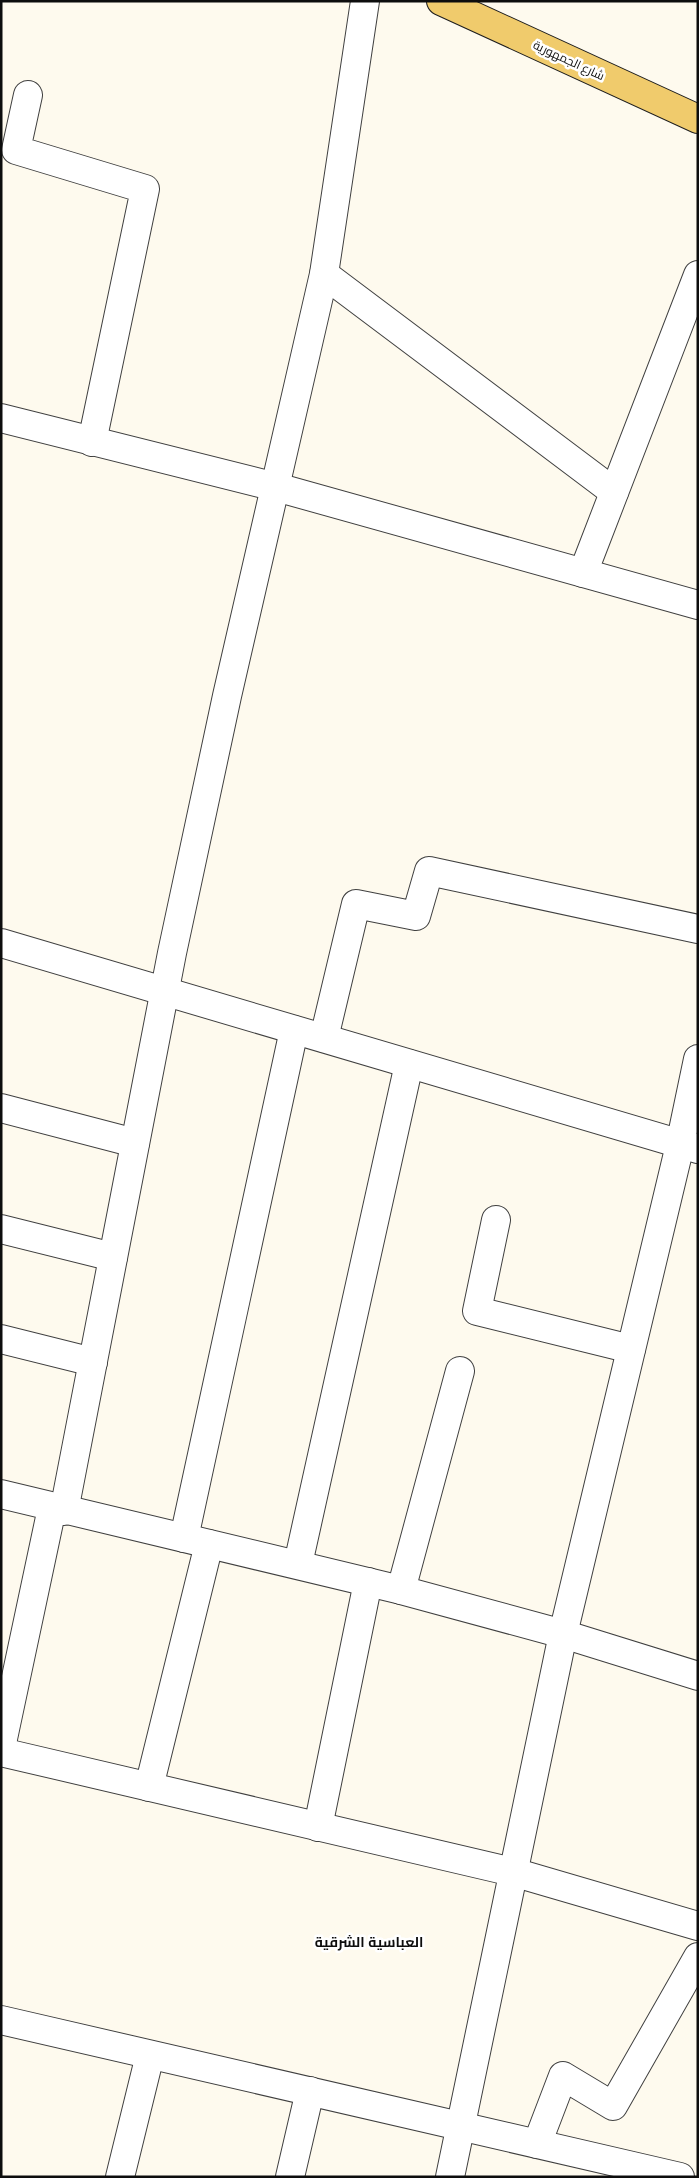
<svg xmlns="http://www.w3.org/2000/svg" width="699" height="2178" font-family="'PT Serif',Cairo,serif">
<rect width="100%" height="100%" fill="#fefaee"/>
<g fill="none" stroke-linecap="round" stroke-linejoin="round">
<g stroke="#404040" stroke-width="30">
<g id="minor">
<polyline points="28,95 16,150 145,189 92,442"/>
<polyline points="324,274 614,492"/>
<polyline points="1,418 276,487 698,605"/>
<polyline points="583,573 698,275"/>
<polyline points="1,943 698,1149"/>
<polyline points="324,1038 356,904 416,916 429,871 698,929"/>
<polyline points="1,1108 135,1143"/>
<polyline points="496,1220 477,1311 631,1349"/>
<polyline points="1,1229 113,1257"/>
<polyline points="1,1339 93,1362"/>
<polyline points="1,1494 401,1590 563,1634 698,1676"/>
<polyline points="64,1511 172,953 227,696 324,274 365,1"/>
<polyline points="184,1538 294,1030"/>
<polyline points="298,1564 409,1064"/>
<polyline points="401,1590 460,1371"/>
<polyline points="1,1748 52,1508"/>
<polyline points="1,1752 513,1872 698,1926"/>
<polyline points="149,1787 209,1544"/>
<polyline points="318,1827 368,1582"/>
<polyline points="1,2020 680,2177"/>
<polyline points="537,2144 563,2076 613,2106 698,1957"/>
<polyline points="120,2177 150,2055"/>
<polyline points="290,2177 310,2091"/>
<polyline points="450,2177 563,1634 680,1145 698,1059"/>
</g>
</g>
<g stroke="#1e1e1e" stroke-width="30">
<polyline id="major" points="441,1 698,119"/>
</g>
<use href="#minor" stroke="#fff" stroke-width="28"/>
<use href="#major" stroke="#f0cb6c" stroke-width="28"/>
</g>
<g text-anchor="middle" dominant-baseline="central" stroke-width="5" stroke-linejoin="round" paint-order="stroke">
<g font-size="12" fill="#0d0d0d" stroke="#fff">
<text transform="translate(569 60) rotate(25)">شارع الجمهورية</text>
</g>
<g font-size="14" font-weight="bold" fill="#0d0d0d" stroke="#fff">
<text x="369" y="1941">العباسية الشرقية</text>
</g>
</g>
<rect width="699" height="2178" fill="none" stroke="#0d0d0d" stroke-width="5"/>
</svg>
